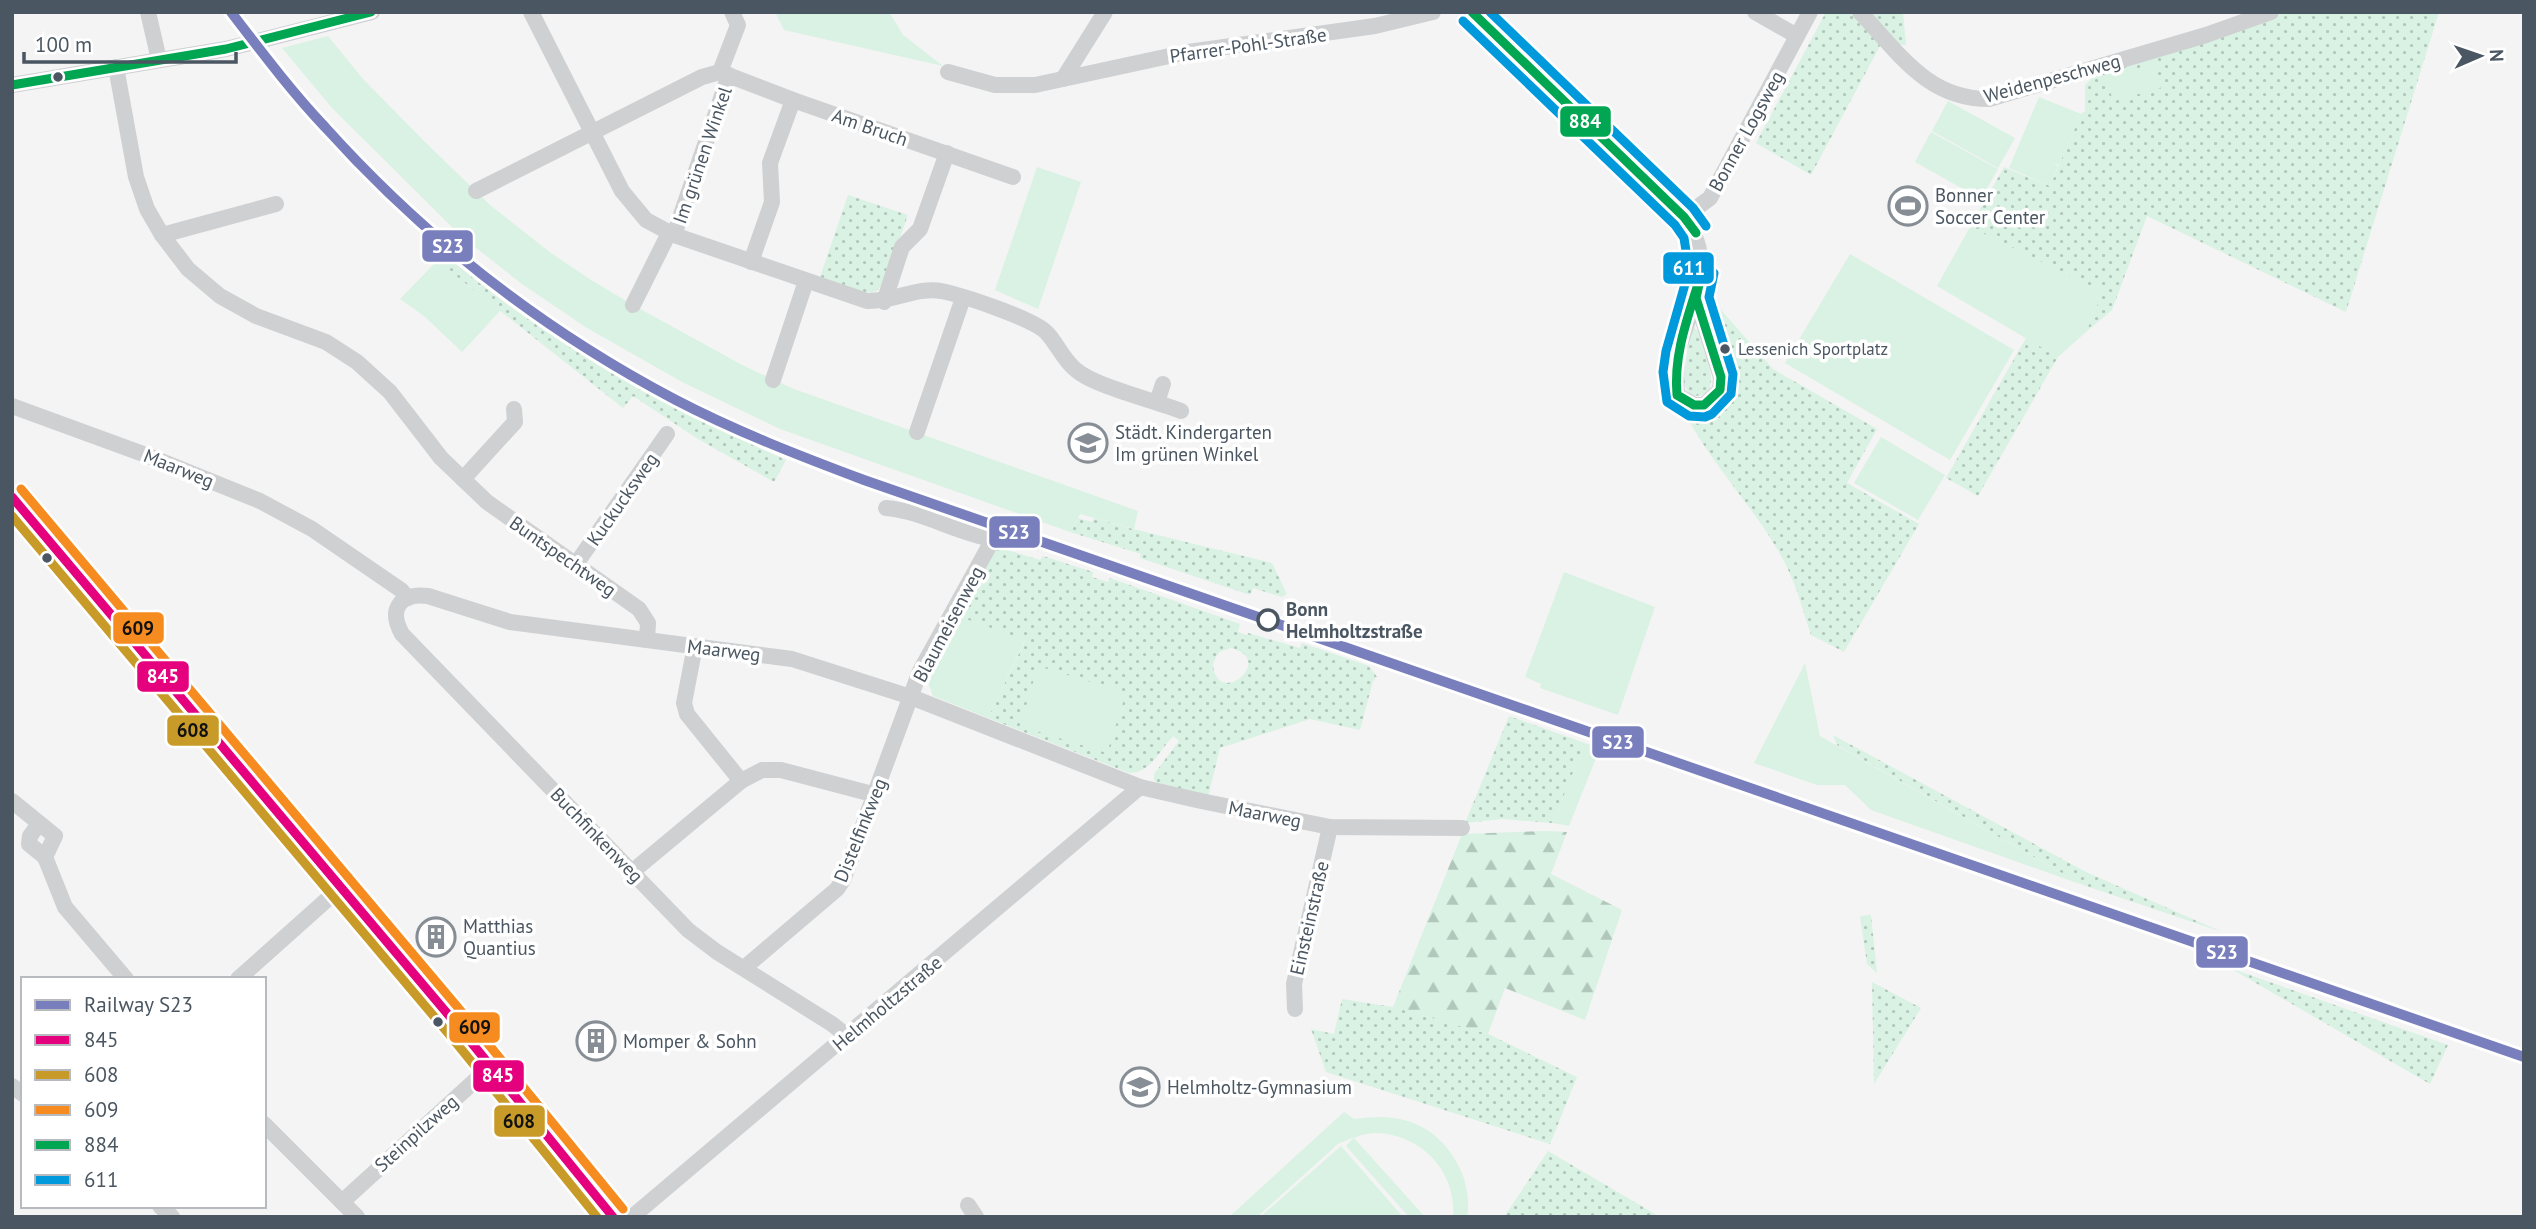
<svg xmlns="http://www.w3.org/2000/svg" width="2536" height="1229" font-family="'PT Sans',sans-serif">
<defs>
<pattern id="grass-dots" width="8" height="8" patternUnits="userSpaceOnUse" patternTransform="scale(1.75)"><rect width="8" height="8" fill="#d9f2e3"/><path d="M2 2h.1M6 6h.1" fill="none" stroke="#b2c7bb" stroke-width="1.8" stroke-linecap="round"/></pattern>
<pattern id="forest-firs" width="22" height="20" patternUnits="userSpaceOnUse" patternTransform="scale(1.75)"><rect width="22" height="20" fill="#d9f2e3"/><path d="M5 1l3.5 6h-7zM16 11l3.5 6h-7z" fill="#b2c7bb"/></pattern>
</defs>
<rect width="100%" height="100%" fill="#f4f4f4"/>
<g fill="url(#grass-dots)" fill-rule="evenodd">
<polygon points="1826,12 1903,12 1906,45 1881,44 1811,175 1756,143"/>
<polygon points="2287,12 2439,12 2346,312 2147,216 2112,310 2086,332 2102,292 1970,227 2004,167 2050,186 2081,114 2085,111 2085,85 2096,74 2213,39"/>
<path d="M 848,195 L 908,215 L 885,279 C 882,284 880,290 874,292 C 863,295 832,281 820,277 Z"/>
<path d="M 443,253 C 544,341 664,405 786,460 L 774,482 L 698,439 L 633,396 L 623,408 L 437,261 Z"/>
<path d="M 1715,303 L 1773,369 L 1877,429 L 1847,483 L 1919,524 L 1844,652 L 1811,635 C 1802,608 1795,579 1780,554 C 1753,506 1713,466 1687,417 C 1696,415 1706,415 1714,411 C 1751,391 1723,332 1715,303 Z"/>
<path d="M 1694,328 L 1698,331 C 1703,349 1729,402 1690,395 L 1683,382 L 1690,330 Z"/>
<polygon points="2026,338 2058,357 1978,496 1946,478"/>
<polygon points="1078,518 1092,522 1094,518 1129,528 1272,563 1287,594 1282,597 1253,588 1250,595 1140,558 1141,554 1070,532"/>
<path d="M 997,547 L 1040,560 L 1043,556 L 1093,572 L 1092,577 L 1108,582 L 1110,578 L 1240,624 L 1238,632 L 1247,635 L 1248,633 L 1300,648 L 1302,643 L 1369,666 L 1377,677 L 1373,681 L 1360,730 L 1310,719 L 1220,748 L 1208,797 L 1159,785 L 1154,780 L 1154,774 L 1179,741 L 1173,736 C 1159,751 1151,773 1129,773 L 988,718 L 1025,641 L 957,616 ZM 1231,648 C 1278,660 1215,710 1213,663 L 1219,652 Z"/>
<polygon points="1509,716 1585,743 1553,823 1502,819 1465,823"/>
<polygon points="1833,735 2086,872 2222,932 2083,885 1837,745"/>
<polygon points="1871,915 1877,973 1867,964 1860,916"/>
<polygon points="2230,968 2448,1045 2430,1084"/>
<polygon points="1872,982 1921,1008 1874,1084"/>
<polygon points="1342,999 1393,1007 1488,1034 1577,1077 1550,1144 1326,1072 1311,1029 1334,1034"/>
<polygon points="1548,1151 1660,1217 1504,1217"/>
</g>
<polygon fill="url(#forest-firs)" points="1544,831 1567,832 1551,874 1622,910 1585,1020 1505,988 1488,1034 1393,1007 1462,834"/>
<g fill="#d9f2e3">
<polygon points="775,12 889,12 903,35 943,66 784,30"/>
<polygon points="328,36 363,79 424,141 490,205 551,253 591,280 633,305 744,366 794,389 1138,511 1134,529 1080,514 1070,532 780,429 684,383 587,328 522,284 461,236 332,108 282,48"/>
<polygon points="2154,64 2161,88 2113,101 2106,77"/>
<polygon points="2039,97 2081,114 2059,165 2053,163 2058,166 2050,186 2009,168"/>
<polygon points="1948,101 2015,138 1998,168 1932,131"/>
<polygon points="1931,132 1998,169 1981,199 1915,162"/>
<polygon points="1037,167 1081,182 1038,309 995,290"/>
<polygon points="1970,227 2103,292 2086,332 2058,357 1937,286"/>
<polygon points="1850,254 2014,350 1950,460 1785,363"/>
<polygon points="437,261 500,311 462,352 424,316 400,299"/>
<polygon points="1881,437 1945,475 1918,520 1854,483"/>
<polygon points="1564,572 1655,607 1618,715 1540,688 1541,684 1525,677"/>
<polygon points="957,616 1025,640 988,718 933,696 926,677"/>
<polygon points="1805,663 1820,736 2083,885 1871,810 1845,785 1817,785 1754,763"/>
<polygon points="1038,666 1126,693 1107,753 1020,726"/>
<polygon points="1585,743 1600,748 1569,826 1553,823"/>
<path d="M 1344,1112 L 1354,1119 C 1404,1111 1441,1126 1462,1173 C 1467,1187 1470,1203 1467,1217 L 1453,1217 C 1456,1177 1430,1144 1392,1135 C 1381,1132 1365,1132 1354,1138 L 1425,1217 L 1409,1217 L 1346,1146 L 1354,1137 L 1338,1144 L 1257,1217 L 1229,1217 Z"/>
<polygon points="1341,1146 1403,1217 1260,1217"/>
</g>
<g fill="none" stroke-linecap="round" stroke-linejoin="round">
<g stroke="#ced0d2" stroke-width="16">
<polyline points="148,12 159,60"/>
<path d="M 531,12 L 622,191 L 646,220 L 674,235 L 867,301 C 893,302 916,287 941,291 C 962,295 1031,318 1046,332 C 1057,343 1063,360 1076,370 C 1094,386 1156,401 1181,411"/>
<path d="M 1472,12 L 1684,217 C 1718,264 1692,302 1678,351 C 1675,366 1676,380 1677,395 L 1694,405 L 1704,405 L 1720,390 L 1721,377 L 1696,298"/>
<polyline points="1755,12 1797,36"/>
<path d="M 1860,12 C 1899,53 1927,99 1989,99 L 2206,35 L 2271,12"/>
<polyline points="116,67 136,177 147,209 162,235 188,269 220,296 256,316 326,342 357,362 390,392 441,458 487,502 639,609 648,623 647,640"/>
<polyline points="720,72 793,100 1013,177"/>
<polyline points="720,72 738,25 732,12"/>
<polyline points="948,72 995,85 1035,85 1188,52 1375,26 1433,12"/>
<polyline points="1063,79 1105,12"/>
<polyline points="12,85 226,49 372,12"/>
<polyline points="476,191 702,77 720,72"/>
<polyline points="1684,217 1710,198 1810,12"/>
<polyline points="162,235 276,204"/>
<polyline points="674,235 729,75"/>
<polyline points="751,262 772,202 770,163 793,100"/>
<polyline points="884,302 902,247 920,229 947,153"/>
<polyline points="633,305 669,233"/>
<polyline points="773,380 806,281"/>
<polyline points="1157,402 1163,384"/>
<polyline points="12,406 146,455 260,501 312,529 401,590 408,598"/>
<polyline points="917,432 963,298"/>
<polyline points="463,479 515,422 514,409"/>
<polyline points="576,564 667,434"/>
<polyline points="695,646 684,703 687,714 741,781"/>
<polyline points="12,801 55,836 45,857 65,907 126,979"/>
<polyline points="39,824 30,836 29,844 45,857"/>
<polyline points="633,871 741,781 762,770 781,770 876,795"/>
<path d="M 744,968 L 837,889 L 843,880 L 920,671 L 993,539 C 956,533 923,511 886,508"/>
<polyline points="238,979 341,887"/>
<polyline points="1295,1009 1294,984 1330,827"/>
<path d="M 847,1036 L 832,1024 L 717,952 L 688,930 L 402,634 C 388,609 400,593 428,596 L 510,622 L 792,659 L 911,697 L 1140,787 L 1201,801 L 1330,827 L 1462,828"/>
<polyline points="12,1086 23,1094"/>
<polyline points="264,1124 357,1217"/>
<polyline points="342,1202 491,1066"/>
<polyline points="968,1205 976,1217"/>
<polyline points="160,1206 172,1217"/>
<polyline points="632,1217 1140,787"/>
</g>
<polyline stroke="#caced1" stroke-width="21" points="12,497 462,1031 613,1217"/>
<g stroke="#fff" stroke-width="14">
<polyline id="bus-1" points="12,497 462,1031 613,1217"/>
</g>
<g stroke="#fff" stroke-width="14">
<polyline id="bus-2" points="12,516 453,1039 597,1217"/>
</g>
<g stroke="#fff" stroke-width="14">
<polyline id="bus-3" points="21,489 471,1023 623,1209"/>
</g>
<g stroke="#fff" stroke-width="14">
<g id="bus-4">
<polyline points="1472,12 1684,217 1696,233"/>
<polyline points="12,85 226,49 371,12"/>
<path d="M 1702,271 L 1696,298 L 1721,377 L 1720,390 L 1704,405 L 1694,405 L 1677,395 C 1673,352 1690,312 1702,271 Z"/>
</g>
</g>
<g stroke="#fff" stroke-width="14">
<g id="bus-5">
<polyline points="1490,12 1693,208 1706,226"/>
<polyline points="1463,21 1675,225 1684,238 1689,270 1666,351 1663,372 1667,402 1689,416 1705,417 1712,414 1731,394 1733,374 1709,297 1714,273"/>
</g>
</g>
<use href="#bus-1" stroke="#e5007d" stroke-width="9"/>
<use href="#bus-2" stroke="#c89b29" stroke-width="9"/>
<use href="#bus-3" stroke="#f68b1f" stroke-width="9"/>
<use href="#bus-4" stroke="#00a651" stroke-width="9"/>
<use href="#bus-5" stroke="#0099dc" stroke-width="9"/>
<g stroke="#fff" stroke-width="16">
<path id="rail-1" d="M 231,12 C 261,51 291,91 325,127 C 424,237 543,330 674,399 C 735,431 800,456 864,480 L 2524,1057"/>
</g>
<use href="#rail-1" stroke="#787fbc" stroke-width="10"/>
</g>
<defs>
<g id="stadium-ring" transform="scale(2.0125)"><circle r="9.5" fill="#fff" stroke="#868d94" stroke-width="1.5"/><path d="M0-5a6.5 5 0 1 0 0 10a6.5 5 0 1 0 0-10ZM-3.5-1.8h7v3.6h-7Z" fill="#868d94"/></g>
<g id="school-ring" transform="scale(2.0125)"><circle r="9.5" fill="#fff" stroke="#868d94" stroke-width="1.5"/><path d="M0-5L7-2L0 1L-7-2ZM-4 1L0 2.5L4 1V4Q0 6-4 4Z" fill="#868d94"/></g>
<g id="building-ring" transform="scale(2.0125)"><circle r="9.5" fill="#fff" stroke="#868d94" stroke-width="1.5"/><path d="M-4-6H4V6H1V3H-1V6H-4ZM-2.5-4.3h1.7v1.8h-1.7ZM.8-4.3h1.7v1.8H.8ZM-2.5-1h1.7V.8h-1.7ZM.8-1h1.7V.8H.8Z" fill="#868d94"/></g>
</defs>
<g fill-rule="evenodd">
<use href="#stadium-ring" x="1908" y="206"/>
<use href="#school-ring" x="1088" y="443"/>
<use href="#building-ring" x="436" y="937"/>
<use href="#building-ring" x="596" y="1041"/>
<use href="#school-ring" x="1140" y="1087"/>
</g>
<g fill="#4a5661" stroke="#fff" stroke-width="2.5">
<circle cx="58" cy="77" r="6"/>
<circle cx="1725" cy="349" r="6"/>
<circle cx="47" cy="558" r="6"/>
<circle cx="438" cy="1022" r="6"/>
</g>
<circle fill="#fff" stroke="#4a5661" stroke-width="3.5" cx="1268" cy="620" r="10"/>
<g text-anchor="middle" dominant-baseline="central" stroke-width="7" stroke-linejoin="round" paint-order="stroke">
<g font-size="17" fill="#4a5661" stroke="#fff" text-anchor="start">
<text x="1738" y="349">Lessenich Sportplatz</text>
</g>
<g font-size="19" fill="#4a5661" stroke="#fff">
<text transform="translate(1248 45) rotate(-8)">Pfarrer-Pohl-Straße</text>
<text transform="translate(2052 78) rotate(-15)">Weidenpeschweg</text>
<text transform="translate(870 127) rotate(19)">Am Bruch</text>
<text transform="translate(1746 131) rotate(-61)">Bonner Logsweg</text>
<text transform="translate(702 155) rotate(-71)">Im grünen Winkel</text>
<text transform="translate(179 468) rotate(22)">Maarweg</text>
<text transform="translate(622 499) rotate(-55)">Kuckucksweg</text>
<text transform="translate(563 556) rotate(35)">Buntspechtweg</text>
<text transform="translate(948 624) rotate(-62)">Blaumeisenweg</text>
<text transform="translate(724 650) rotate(7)">Maarweg</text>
<text transform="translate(1265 814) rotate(11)">Maarweg</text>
<text transform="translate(860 830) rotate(-68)">Distelfinkweg</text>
<text transform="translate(597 835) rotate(46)">Buchfinkenweg</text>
<text transform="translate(1309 918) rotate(-77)">Einsteinstraße</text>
<text transform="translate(887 1003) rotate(-40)">Helmholtzstraße</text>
<text transform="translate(416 1133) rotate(-42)">Steinpilzweg</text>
</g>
<g font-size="19" fill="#4a5661" stroke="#fff" text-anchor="start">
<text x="1935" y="195">Bonner<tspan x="1935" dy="22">Soccer Center</tspan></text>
<text x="1115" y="432">Städt. Kindergarten<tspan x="1115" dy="22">Im grünen Winkel</tspan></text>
<text x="463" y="926">Matthias<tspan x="463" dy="22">Quantius</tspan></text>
<text x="623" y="1041">Momper &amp; Sohn</text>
<text x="1167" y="1087">Helmholtz-Gymnasium</text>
</g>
<g font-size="19" font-weight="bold" fill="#4a5661" stroke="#fff" text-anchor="start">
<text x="1286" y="609">Bonn<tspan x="1286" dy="22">Helmholtzstraße</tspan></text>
</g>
</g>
<g stroke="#fff" stroke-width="2.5">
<rect x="1559" y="105" width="53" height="33" rx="7" fill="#00a651"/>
<rect x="421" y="229" width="53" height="34" rx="7" fill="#787fbc"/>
<rect x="1662" y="251" width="53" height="34" rx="7" fill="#0099dc"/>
<rect x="988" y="515" width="53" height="34" rx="7" fill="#787fbc"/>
<rect x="112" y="611" width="53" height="34" rx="7" fill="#f68b1f"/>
<rect x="136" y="660" width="54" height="33" rx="7" fill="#e5007d"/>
<rect x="166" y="714" width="54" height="33" rx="7" fill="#c89b29"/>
<rect x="1591" y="725" width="54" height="34" rx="7" fill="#787fbc"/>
<rect x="2195" y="935" width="54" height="34" rx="7" fill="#787fbc"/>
<rect x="448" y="1011" width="53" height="33" rx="7" fill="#f68b1f"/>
<rect x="472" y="1059" width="53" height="34" rx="7" fill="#e5007d"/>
<rect x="493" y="1104" width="53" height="34" rx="7" fill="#c89b29"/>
</g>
<g font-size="19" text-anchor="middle" font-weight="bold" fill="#fff">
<text x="1585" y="128">884</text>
<text x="448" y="253">S23</text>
<text x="1689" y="275">611</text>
<text x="1014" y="539">S23</text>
<text x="163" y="683">845</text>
<text x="1618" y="749">S23</text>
<text x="2222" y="959">S23</text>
<text x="498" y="1082">845</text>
</g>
<g font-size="19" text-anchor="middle" font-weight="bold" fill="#111">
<text x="138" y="635">609</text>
<text x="193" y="737">608</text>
<text x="475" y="1034">609</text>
<text x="519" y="1128">608</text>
</g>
<rect width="2536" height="1229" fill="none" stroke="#4a5661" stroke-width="28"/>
<rect x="21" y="977" width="245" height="231" fill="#ffffff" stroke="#b7bbc0" stroke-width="2"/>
<rect x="35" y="1000" width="35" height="10" fill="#787fbc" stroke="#b7bbc0" stroke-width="2"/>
<text x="84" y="1012" font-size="21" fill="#4a5661">Railway S23</text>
<rect x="35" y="1035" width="35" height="10" fill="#e5007d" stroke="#b7bbc0" stroke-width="2"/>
<text x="84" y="1047" font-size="21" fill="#4a5661">845</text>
<rect x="35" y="1070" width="35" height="10" fill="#c89b29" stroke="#b7bbc0" stroke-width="2"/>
<text x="84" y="1082" font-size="21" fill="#4a5661">608</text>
<rect x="35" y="1105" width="35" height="10" fill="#f68b1f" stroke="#b7bbc0" stroke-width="2"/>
<text x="84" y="1117" font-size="21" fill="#4a5661">609</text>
<rect x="35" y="1140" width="35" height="10" fill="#00a651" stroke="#b7bbc0" stroke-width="2"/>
<text x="84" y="1152" font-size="21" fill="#4a5661">884</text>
<rect x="35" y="1175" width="35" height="10" fill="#0099dc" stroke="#b7bbc0" stroke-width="2"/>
<text x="84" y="1187" font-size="21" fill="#4a5661">611</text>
<g transform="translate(2480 56) rotate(88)" stroke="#ffffff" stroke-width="5" paint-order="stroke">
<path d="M0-5L12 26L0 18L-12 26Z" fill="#4a5661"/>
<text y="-10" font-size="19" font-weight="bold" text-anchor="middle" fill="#4a5661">N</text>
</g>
<path d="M24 52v10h212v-10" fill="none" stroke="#4a5661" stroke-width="3.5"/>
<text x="35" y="52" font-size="21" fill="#4a5661" stroke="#ffffff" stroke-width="5" paint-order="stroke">100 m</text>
</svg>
